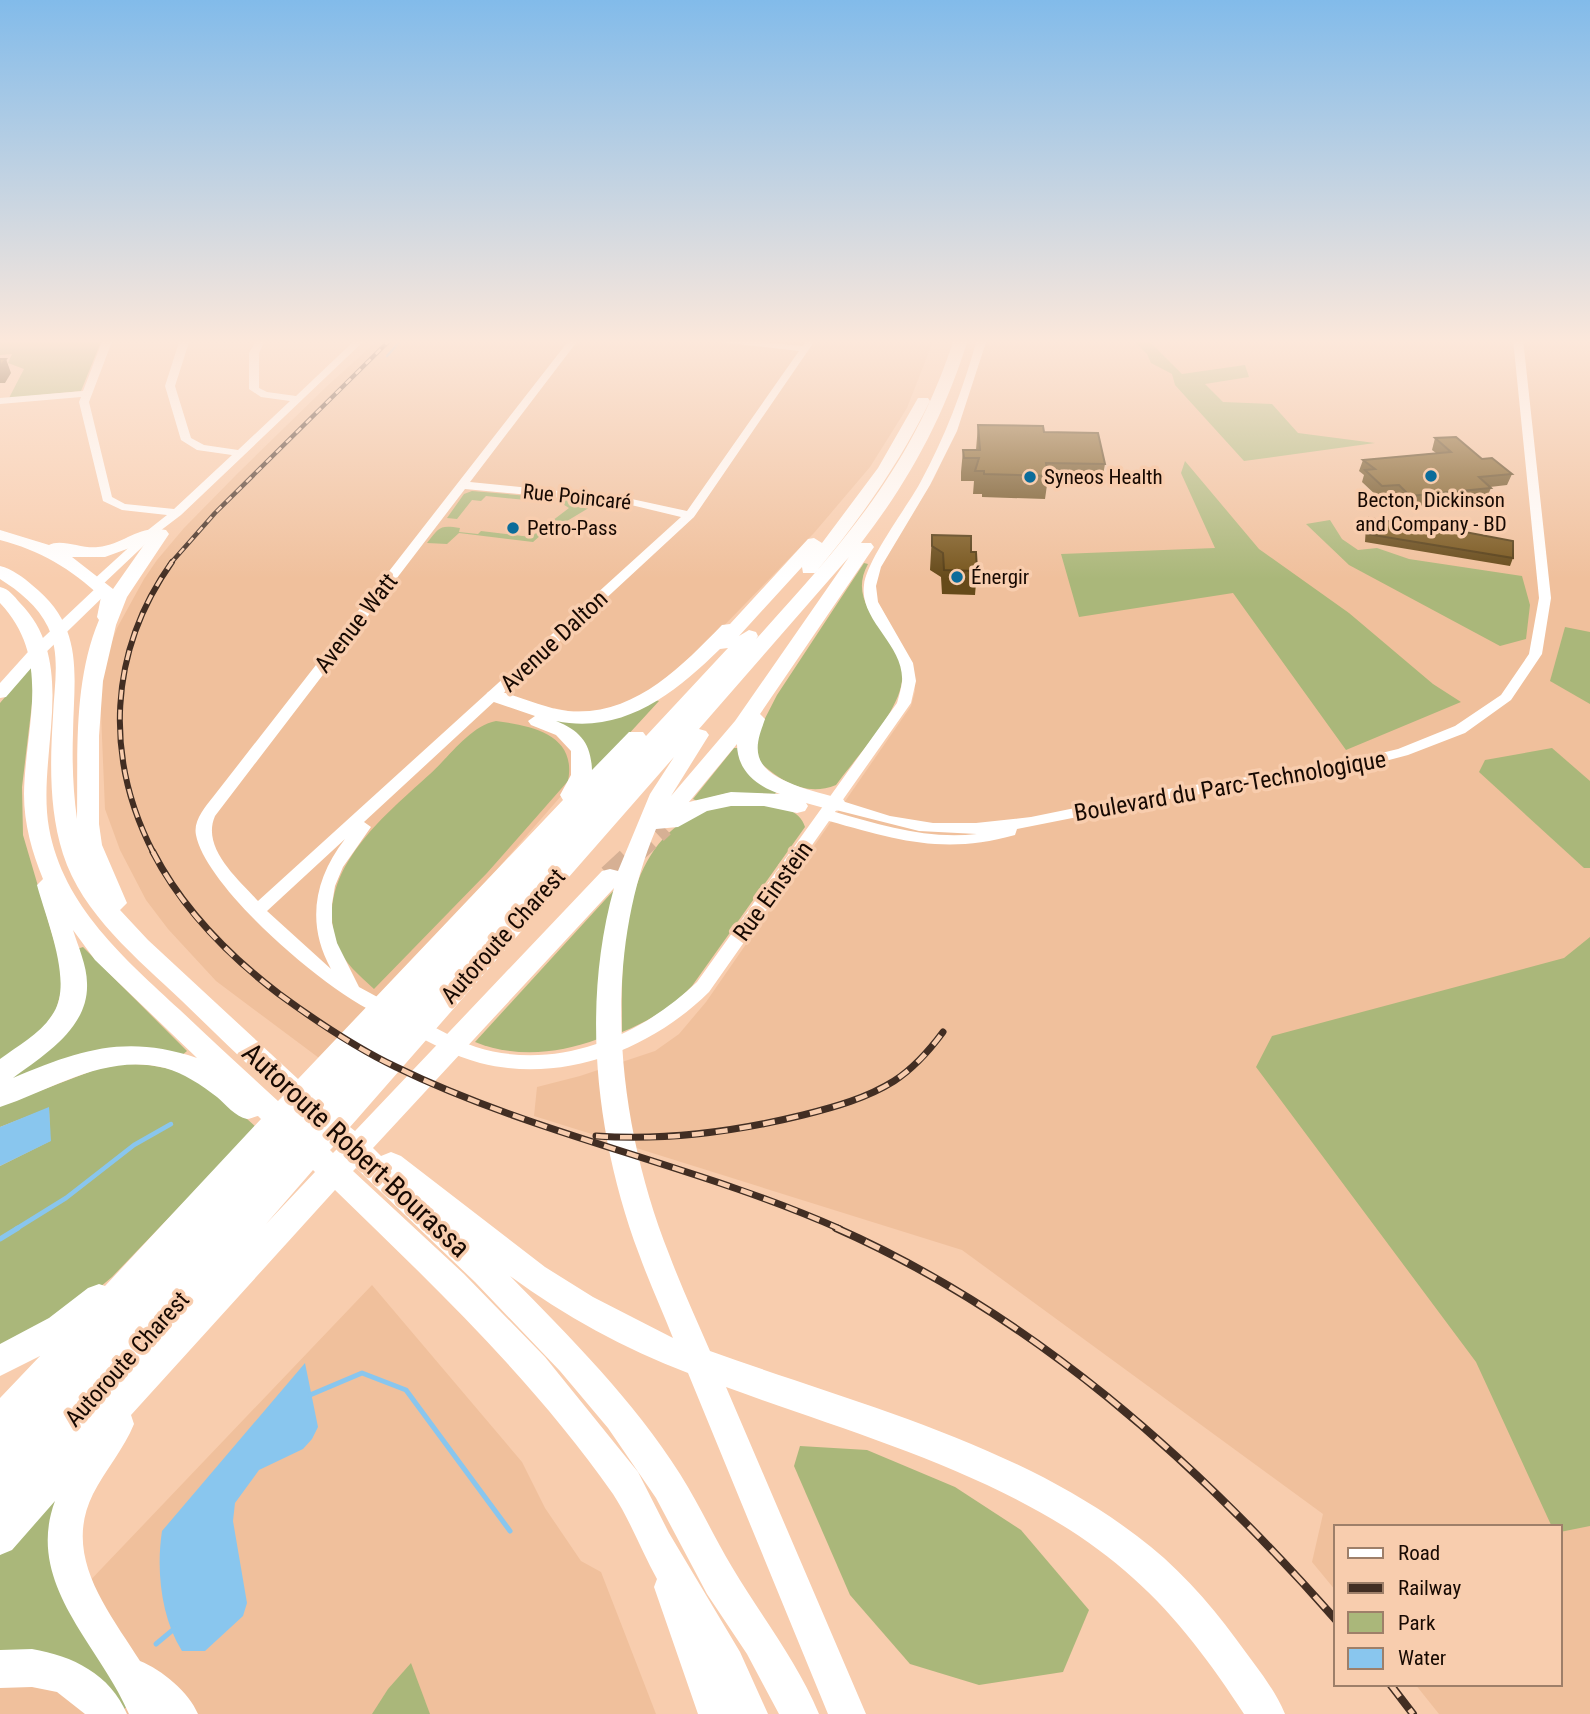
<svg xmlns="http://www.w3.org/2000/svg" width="1590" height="1714" font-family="'Roboto Condensed',sans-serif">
<rect width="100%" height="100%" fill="#f8cdae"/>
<g fill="#f0c09c">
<polygon points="379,339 934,339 907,408 870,467 814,533 709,641 648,693 604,711 568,711 554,708 536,725 553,732 576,753 568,788 489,879 319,1058 216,981 168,929 146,900 120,850 105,809 100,689 109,649 117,628 144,579 157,560 184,528 238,473 326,387"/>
<polygon points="985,339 1590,339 1590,1714 1439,1714 1415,1684 1560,1684 1560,1527 1336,1527 1336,1591 1312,1562 1323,1514 962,1250 534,1116 537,1087 580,1076 655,1051 679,1034 706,1002 911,706 915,691 913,665 873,593 879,569 934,478 959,423"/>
<polygon points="372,1285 522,1462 545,1508 581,1561 601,1572 656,1714 0,1714 0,1675"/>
</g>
<g fill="#aab77a">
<polygon points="0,339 102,339 81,391 9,398 24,369 8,363 12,354 0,355"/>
<polygon points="1132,339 1147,339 1182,374 1245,365 1249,377 1205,384 1223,402 1272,404 1298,433 1375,443 1244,461 1175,385 1172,374 1151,363 1147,354"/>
<polygon points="1185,461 1259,549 1349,613 1433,684 1461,702 1346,750 1233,593 1079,617 1061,554 1215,548 1181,473"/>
<polygon points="472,491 540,497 536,501 486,496 481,501 472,500 457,519 447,518 464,494"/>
<path d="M 563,500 L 616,505 L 611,508 L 592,506 L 562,524 L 556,522 L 533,542 L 459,533 L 447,544 L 427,543 C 440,527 439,525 460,528 L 459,532 L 478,534 L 481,531 L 531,537 L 569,508 L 561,503 Z"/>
<polygon points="1330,520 1342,539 1358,550 1377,548 1409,559 1522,576 1530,605 1526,639 1500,646 1349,565 1306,524"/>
<path d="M 864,563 L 868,564 C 842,611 908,637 902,681 C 898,714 856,757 836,785 C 804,798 778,779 755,758 L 755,738 L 777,695 Z"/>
<polygon points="1565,627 1590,632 1590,704 1550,681"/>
<polygon points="31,666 34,687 22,787 23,835 65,978 56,1010 39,1034 0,1061 0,703"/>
<polygon points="655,700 659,701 592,774 547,718 623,716"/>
<path d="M 496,721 C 533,726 577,735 568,781 L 487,873 L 374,989 C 360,976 343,962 337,944 C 312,873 385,815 430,774 C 449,757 470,726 496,721 Z"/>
<polygon points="734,748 739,748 778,790 775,794 728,793 697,801 693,799"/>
<polygon points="1552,748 1590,781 1590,868 1584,868 1479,772 1485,760"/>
<path d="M 738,803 C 758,804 798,802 805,827 L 692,986 C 672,1007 649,1021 622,1032 C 622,955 618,843 706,810 C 716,806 728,805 738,803 Z"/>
<path d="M 615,889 L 598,1039 C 558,1054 515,1058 475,1042 Z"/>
<polygon points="1590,937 1590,1526 1560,1532 1560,1527 1552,1527 1476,1362 1256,1067 1272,1036 1564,958"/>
<polygon points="83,947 187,1051 181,1056 173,1053 0,1087 0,1080 46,1049 77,949"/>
<path d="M 123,1064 C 187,1063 211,1086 256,1127 L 112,1277 L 87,1298 L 0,1350 L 0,1166 L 50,1141 L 49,1108 L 0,1127 L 0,1106 L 97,1069 Z"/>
<polygon points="800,1446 867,1450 955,1487 1021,1530 1089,1610 1063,1672 979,1685 910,1664 850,1595 794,1466"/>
<polygon points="62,1484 60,1504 133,1702 124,1709 0,1657 0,1555"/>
<polygon points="411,1663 430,1714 372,1714 388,1689"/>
</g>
<g fill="#89c6ee">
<polygon points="49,1107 51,1141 0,1166 0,1127"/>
<path d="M 305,1363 L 318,1427 L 312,1439 L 303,1449 L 259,1470 L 235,1503 L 233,1521 L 247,1603 L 243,1616 L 205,1651 L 182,1651 C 161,1617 156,1570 162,1531 Z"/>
</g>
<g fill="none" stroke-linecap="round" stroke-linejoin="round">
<polyline stroke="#89c6ee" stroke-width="2.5" points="387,356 402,339"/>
<polyline stroke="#89c6ee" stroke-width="4.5" points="16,1229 66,1198 134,1145 171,1124"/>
<g stroke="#89c6ee" stroke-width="5">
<polyline points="0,1239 18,1228"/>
<polyline points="310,1395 362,1373 406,1390 510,1531"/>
<polyline points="156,1644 174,1629"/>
</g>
<polyline stroke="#d6b094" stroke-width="20" stroke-dasharray="20 10" stroke-linecap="butt" points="635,854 664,827"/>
<polyline stroke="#d6b094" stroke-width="25" stroke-dasharray="25 13" stroke-linecap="butt" points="610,877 637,852"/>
<g fill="#fff" fill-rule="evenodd">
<polygon points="103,339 113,339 89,402 112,497 125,504 174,509 232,455 197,450 181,440 165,386 180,339 190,339 175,386 191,438 204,445 238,450 290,401 261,397 249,389 249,353 257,339 266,339 259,353 259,388 267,392 296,396 356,339 366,339 181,515 156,534 100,587 92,587 92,581 148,530 167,515 122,510 103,501 79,402 81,397 0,404 0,398 83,391"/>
<path d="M 570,339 L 579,339 L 470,482 L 627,498 L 687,511 L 799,351 L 692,339 L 731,339 L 803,346 L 807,339 L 816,339 L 694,517 L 364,822 L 371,827 L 343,867 L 335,886 L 332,904 L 332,923 L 337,943 L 359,987 L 394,1006 L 397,1011 L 394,1016 L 388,1018 C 336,1001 206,889 196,835 C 193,821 205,807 213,797 ZM 465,489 L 627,504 L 681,517 L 258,901 C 238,879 201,848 215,816 ZM 345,839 C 314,879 306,924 331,969 L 267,911 Z"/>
<path d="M 977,339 L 987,339 L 957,431 L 930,485 L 881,567 L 876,586 L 878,602 L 913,663 L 916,681 L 911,703 L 842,801 L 890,816 L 933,823 L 976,823 L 1031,817 L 1168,789 L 1340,763 L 1398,749 L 1455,726 L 1501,695 L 1529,654 L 1539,598 L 1513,339 L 1523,339 L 1551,598 L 1542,654 L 1511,700 L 1465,733 L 1408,755 L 1340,773 L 1168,799 L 1017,829 L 1015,835 C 944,855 897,840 829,821 L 709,992 C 650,1050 563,1084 480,1063 C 454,1056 430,1043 407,1030 L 404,1025 L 407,1020 L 413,1018 C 435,1025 454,1040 476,1047 C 556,1072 640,1037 697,982 L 897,703 C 899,696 901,689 902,682 C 905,645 859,621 864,585 C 866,561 907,507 920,483 C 945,437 963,390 977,339 ZM 836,810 L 919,831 L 977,834 C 928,840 881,825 835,812 Z"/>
</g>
<polygon fill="#fff" fill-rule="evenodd" points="103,584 108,586 111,589 108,592 39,659 6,697 0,698 0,683 27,653 98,586"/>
<g fill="#fff" fill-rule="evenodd">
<path d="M 954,339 L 968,339 C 945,415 909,481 861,543 L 871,543 L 874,547 L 760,714 L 765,719 C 761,731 755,744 759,757 C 766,782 821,793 843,799 L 846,804 L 843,809 L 835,811 L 806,803 L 808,806 L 805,811 L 797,813 L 764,806 L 731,806 L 707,811 L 678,827 L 656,829 C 600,962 617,1122 669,1254 C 681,1286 696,1319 710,1351 C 854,1403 1013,1442 1137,1536 C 1175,1564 1208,1601 1236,1639 C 1253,1663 1274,1687 1285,1714 L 1244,1714 C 1212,1665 1177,1617 1133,1578 C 1024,1479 861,1437 726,1387 L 866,1714 L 828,1714 L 688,1373 C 624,1349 565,1316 510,1276 C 571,1338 633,1400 680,1474 C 699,1504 714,1537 732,1567 C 761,1616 797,1661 819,1714 L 779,1714 L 747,1654 L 707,1594 L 656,1498 L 608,1428 L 560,1371 L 475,1282 L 356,1168 L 353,1171 L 464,1274 L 545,1357 L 638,1472 L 669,1533 L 740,1652 L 768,1714 L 698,1714 L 654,1587 L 657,1579 C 642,1552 630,1520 613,1494 C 534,1381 434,1286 335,1190 L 131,1415 L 134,1424 C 124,1449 105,1470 93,1494 C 62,1556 108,1610 140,1661 C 162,1670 189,1692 198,1714 L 129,1714 C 100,1645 24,1584 55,1501 L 12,1550 L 0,1555 L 0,1398 L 40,1356 L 0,1376 L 0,1344 L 49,1318 L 88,1288 L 99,1284 L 105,1286 L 261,1119 L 258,1116 C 254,1117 251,1119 247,1119 C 236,1117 225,1104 217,1097 C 201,1085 184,1073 165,1068 C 105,1053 54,1089 0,1107 L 0,1084 L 2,1083 L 0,1084 L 0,1059 C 19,1045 42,1033 54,1012 C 73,981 46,919 37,885 L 43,879 C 32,852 24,824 24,794 C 25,726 53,659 0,603 L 0,587 C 9,589 14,596 20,603 C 80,664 36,754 49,828 C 63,906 125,959 180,1010 C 213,1041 245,1071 278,1101 L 282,1097 C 248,1065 215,1033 182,1001 C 138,959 82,914 63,854 C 49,810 50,762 53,716 C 54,687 61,655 48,627 C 38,606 19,591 0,579 L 0,566 C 12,569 23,577 32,585 C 85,627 74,674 73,733 C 72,762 73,790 77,819 C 78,753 73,682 99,620 L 97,617 L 101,597 C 72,569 39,550 0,540 L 0,530 L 49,545 C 61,538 82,549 98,547 C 125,544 139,524 166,530 L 169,534 L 127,597 L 116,625 L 103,681 L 99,736 L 99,824 L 102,845 L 127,903 L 120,910 L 148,940 L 298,1079 L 563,800 L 560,795 L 571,775 L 571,751 L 556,735 L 531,725 L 528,721 L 535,716 L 488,700 L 485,696 L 488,692 L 495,690 C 519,696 543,708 568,711 C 633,717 680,668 722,625 L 730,624 L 808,539 L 814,538 L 822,543 L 878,468 L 918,398 L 928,398 L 930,401 C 899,464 860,520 815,573 L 803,573 L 802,567 L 739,636 L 749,630 L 756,632 L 758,636 L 756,639 C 844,542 913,466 954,339 ZM 146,542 L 113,589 L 72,557 L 105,557 ZM 849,557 L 735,721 L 671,796 L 709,735 L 706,731 L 699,729 ZM 728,648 L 646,736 L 643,732 L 629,732 L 592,770 C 591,744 581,731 556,721 C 623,735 675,693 720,649 ZM 737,744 C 737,770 756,786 780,794 L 731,792 L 689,802 ZM 674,757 L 650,794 L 618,871 L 610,869 L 602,871 L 355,1131 L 350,1127 ZM 614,888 C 581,1006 596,1139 639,1254 C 649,1282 662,1310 673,1338 L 593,1297 L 545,1267 L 401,1156 L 391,1152 L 381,1156 L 373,1148 ZM 73,930 L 95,960 L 197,1058 C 126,1034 79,1050 13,1078 C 44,1055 89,1028 87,983 C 87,966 78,946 73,930 ZM 334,1146 L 337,1149 L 333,1153 L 330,1150 ZM 313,1170 L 315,1172 L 266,1224 Z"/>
<path d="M 32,1649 C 73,1656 110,1674 127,1714 L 85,1714 L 57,1692 L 32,1687 L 0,1688 L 0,1650 Z"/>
</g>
<g stroke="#422e23" stroke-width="4.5">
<polyline id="rail-far3" points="170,564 215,513 391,339"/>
</g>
<g stroke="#422e23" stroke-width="6">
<path id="rail-far2" d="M 154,854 C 104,758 108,652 172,562"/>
</g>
<g stroke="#422e23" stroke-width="7">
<g id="rail-far1">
<path d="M 153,852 C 183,910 228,955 279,994 C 316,1021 354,1047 396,1067 C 538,1136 696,1165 840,1229"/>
<path d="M 596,1136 C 667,1141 734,1132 803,1115 C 835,1107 867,1098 894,1081 C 914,1068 929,1051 943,1032"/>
</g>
</g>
<g stroke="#422e23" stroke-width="8">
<g id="rail">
<path d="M 836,1228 C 1033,1315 1195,1460 1336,1620"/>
<polyline points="1390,1684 1413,1714"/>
</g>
</g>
<use href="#rail-far3" stroke="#f8cdae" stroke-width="2.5" stroke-dasharray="7" stroke-linecap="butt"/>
<use href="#rail-far2" stroke="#f8cdae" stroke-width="3.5" stroke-dasharray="10" stroke-linecap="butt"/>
<use href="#rail-far1" stroke="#f8cdae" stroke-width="4.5" stroke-dasharray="12" stroke-linecap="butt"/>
<use href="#rail" stroke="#f8cdae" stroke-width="5" stroke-dasharray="16" stroke-linecap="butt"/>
</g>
<g fill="#664a19">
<polygon points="978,425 1044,432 1105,464 1101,486 1047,485 1045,499 982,497 982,494 973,494 974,481 961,481 961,472 963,450 976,450"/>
<polygon points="1435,438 1482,459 1512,474 1507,485 1490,487 1491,488 1486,499 1406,507 1395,496 1378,497 1362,482 1364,475 1359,471 1363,460 1436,453 1432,450"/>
<polygon points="1369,518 1416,526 1417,523 1513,558 1510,566 1365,542 1366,526"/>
<polygon points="932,535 971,552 977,571 975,595 942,594 941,577 930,570"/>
</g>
<polygon fill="#533c14" points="6,359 11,373 5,383 0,383 0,367"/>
<g fill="#77561d" stroke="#533c14" stroke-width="2">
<polygon points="0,359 6,359 0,367"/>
<polygon points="978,425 1043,426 1044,432 1098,433 1105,464 1046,463 1048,476 984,474 984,471 975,471 979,458 964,458 963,450 980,450"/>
<polygon points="1456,437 1482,459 1492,458 1512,474 1479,477 1491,488 1410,496 1399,485 1382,486 1365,470 1375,469 1363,460 1451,452 1435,438"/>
<polygon points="1369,518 1417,526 1417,523 1513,541 1513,558 1367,534"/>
<polygon points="932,535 971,536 971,552 976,552 977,571 944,570 943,553 932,546"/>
</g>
<linearGradient id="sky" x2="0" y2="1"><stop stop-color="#82bbea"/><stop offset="0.59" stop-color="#fce8db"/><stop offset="1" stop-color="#fce8db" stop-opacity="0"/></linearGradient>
<rect width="1590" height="579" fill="url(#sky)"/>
<g fill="#0c6c9a" stroke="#f8cdae" stroke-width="2.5">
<circle cx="1431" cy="476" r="7"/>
<circle cx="1030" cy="477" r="7"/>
<circle cx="513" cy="528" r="7"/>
<circle cx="957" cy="577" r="7"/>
</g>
<g text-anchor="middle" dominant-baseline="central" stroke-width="7" stroke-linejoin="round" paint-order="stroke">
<g font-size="21" fill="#170902" stroke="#f8cdae" text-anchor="start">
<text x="1044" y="477">Syneos Health</text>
<text x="1431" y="500" text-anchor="middle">Becton, Dickinson<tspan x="1431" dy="24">and Company - BD</tspan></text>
<text x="527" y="528">Petro-Pass</text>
<text x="971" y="577">Énergir</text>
</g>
<g font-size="21" fill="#170902" stroke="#f8cdae">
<text transform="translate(577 497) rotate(6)">Rue Poincaré</text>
</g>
<g font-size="24" fill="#170902" stroke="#f8cdae">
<text transform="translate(356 623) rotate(-52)">Avenue Watt</text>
<text transform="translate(554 641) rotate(-43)">Avenue Dalton</text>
<text transform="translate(1230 786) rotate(-10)">Boulevard du Parc-Technologique</text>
<text transform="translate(773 891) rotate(-54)">Rue Einstein</text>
<text transform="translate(503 936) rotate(-48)">Autoroute Charest</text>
<text transform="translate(127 1359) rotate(-48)">Autoroute Charest</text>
</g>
<g font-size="28" fill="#170902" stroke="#f8cdae">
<text transform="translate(356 1150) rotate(43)">Autoroute Robert-Bourassa</text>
</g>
</g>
<rect x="1334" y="1525" width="228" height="161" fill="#f8cdae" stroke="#9e7f69" stroke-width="2"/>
<rect x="1348" y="1548" width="35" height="10" fill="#ffffff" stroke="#9e7f69" stroke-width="2"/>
<text x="1398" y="1560" font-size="21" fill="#170902">Road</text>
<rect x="1348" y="1583" width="35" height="10" fill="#422e23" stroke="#9e7f69" stroke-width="2"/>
<text x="1398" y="1595" font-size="21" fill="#170902">Railway</text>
<rect x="1348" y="1612" width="35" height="21" fill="#aab77a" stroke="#9e7f69" stroke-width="2"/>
<text x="1398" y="1630" font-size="21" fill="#170902">Park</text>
<rect x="1348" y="1648" width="35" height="21" fill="#89c6ee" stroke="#9e7f69" stroke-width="2"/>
<text x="1398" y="1665" font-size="21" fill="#170902">Water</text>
</svg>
